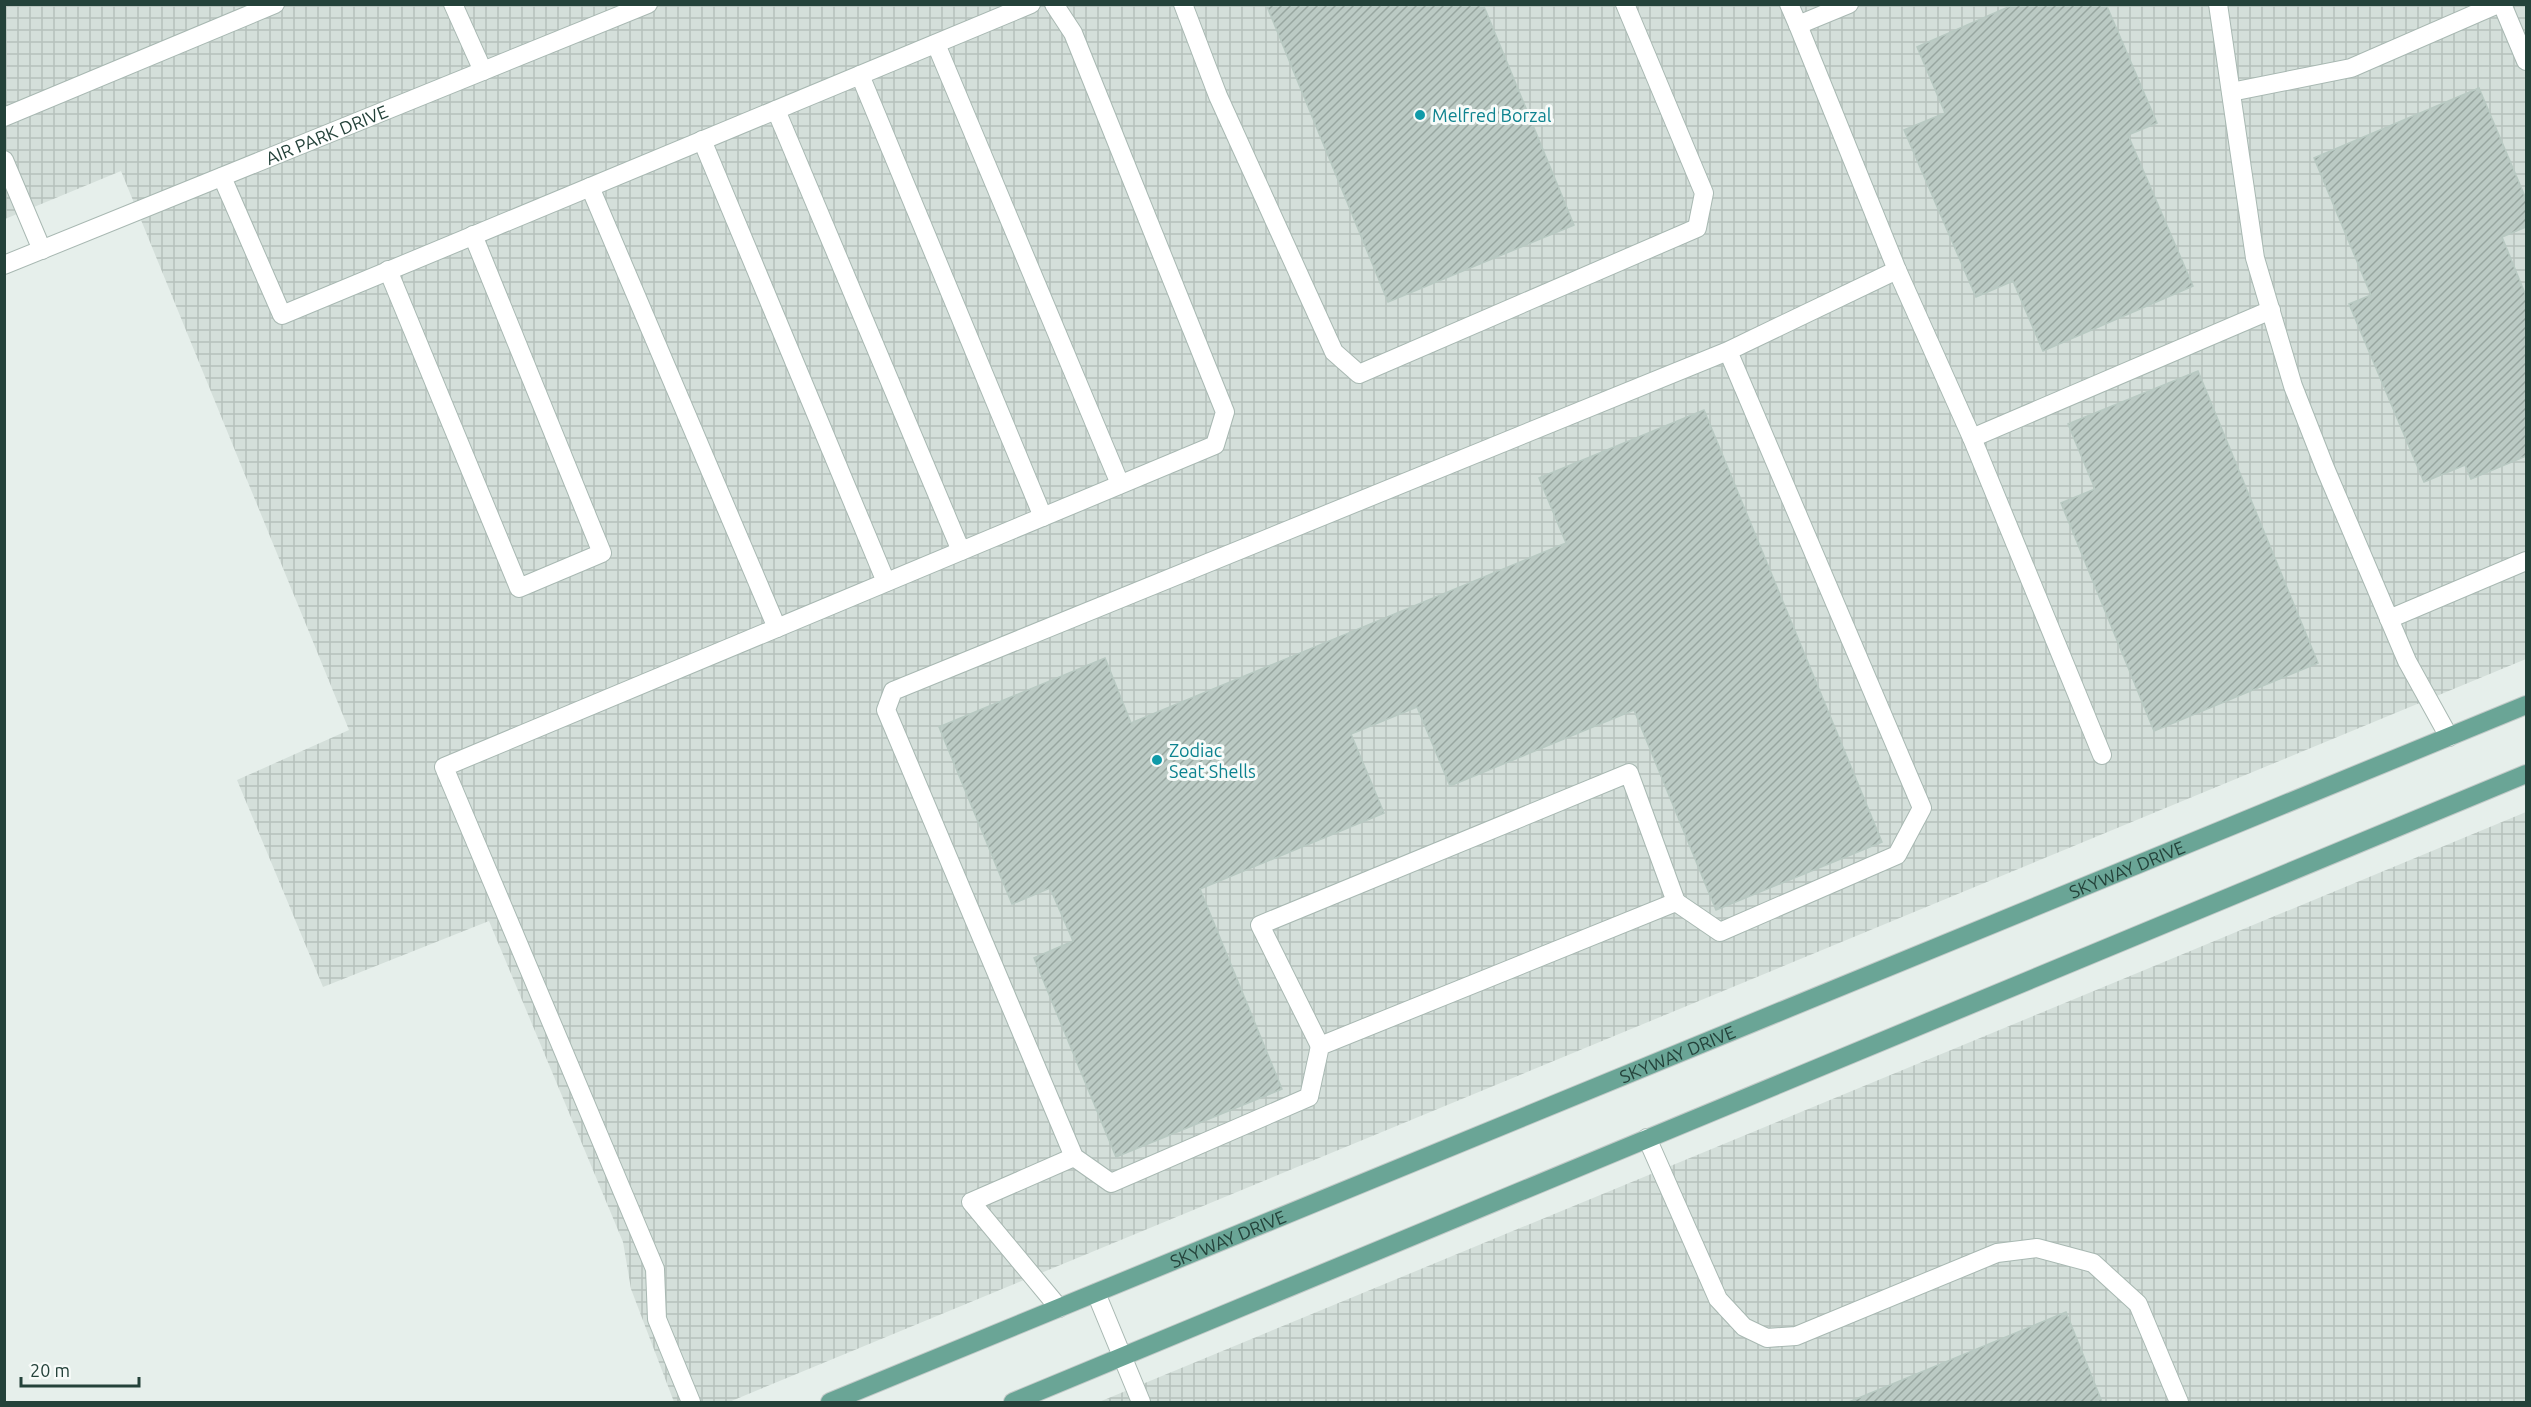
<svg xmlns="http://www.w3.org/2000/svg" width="2531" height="1407" font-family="Ubuntu,sans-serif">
<defs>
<pattern id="industrial-grid" width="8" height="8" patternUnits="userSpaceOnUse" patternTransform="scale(1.5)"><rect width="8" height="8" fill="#d4dfda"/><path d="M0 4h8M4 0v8" fill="none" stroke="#b6c1bc"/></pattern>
<pattern id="building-hatch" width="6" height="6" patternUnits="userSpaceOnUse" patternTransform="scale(1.5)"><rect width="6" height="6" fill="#bbcac4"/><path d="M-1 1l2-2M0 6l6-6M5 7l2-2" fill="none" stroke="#98a6a0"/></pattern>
</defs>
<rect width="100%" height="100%" fill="#e6efeb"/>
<g fill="url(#industrial-grid)">
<polygon points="5,5 2526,5 2526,659 729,1402 674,1402 631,1289 623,1242 489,921 323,987 237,780 349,730 121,171 5,219"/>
<polygon points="2526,812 2526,1402 1099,1402 2118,981"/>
</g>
<g fill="url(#building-hatch)" stroke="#b8c9c2" stroke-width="1.5">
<polygon points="1266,4 1483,4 1574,225 1388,302"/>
<polygon points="2015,4 2106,4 2157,123 2128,135 2193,286 2043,351 2013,281 1976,297 1904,130 1945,113 1917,47"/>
<polygon points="2479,88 2526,199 2526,227 2502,237 2526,296 2526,456 2471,479 2465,465 2424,482 2349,304 2371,295 2314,158"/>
<polygon points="2198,371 2318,663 2154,731 2061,503 2095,489 2068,424"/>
<polygon points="1704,410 1882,842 1716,910 1634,710 1450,786 1417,707 1351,734 1384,813 1200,889 1282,1089 1116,1157 1034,958 1073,941 1050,888 1012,904 939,727 1105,658 1131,723 1566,543 1539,478"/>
<polygon points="2066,1312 2102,1402 1849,1402"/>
</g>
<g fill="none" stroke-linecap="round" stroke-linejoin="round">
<g stroke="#a8b8b2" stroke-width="20">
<g id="minor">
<polyline points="453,4 483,71"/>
<polyline points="1183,4 1218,96 1334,352 1359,374 1697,228 1704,193 1625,4"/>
<polyline points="1789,4 1798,25 1849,4"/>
<polyline points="2218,4 2255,258 2293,386 2325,468 2407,661 2449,737"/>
<polyline points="2502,4 2526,61"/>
<polyline points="1798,25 1897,270 1972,438 2102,755"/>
<polyline points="936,44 1120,484"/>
<polyline points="860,75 1043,517"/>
<polyline points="2231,92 2351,68 2498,4"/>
<polyline points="776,110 961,551"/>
<polyline points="4,117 275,4"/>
<polyline points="702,140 886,582"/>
<polyline points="4,160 42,250"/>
<polyline points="222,177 282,315 1031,4"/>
<polyline points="590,187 777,628"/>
<path id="s1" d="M 4,265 L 648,4"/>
<polyline points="388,270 519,588 602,553 473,235"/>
<polyline points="1728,351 1922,808 1897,855 1720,932 1676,902 1320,1046 1309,1097 1111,1183 1074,1157 886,710 893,691 1728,351 1897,270"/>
<polyline points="1972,438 2271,310"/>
<polyline points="2389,619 2526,561"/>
<polyline points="1320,1046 1260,925 1629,773 1676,902"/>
<polyline points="1647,1138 1718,1299 1744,1327 1767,1338 1796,1336 1997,1253 2037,1248 2093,1263 2138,1304 2179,1402"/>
<polyline points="1096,1293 1141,1402"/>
<polyline points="1059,1308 971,1202 1074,1157"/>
<polyline points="691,1402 657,1319 655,1269 444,767 1215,445 1225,412 1073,33 1054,4"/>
</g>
</g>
<g stroke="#c2cac8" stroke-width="20">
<g id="major">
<path id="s2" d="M 830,1402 L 2526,705"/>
<polyline points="1013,1402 2526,774"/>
</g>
</g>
<use href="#minor" stroke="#fff" stroke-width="18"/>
<use href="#major" stroke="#6aa596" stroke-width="18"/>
</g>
<g fill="#0f9aa8" stroke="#f7fbf9" stroke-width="2">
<circle cx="1420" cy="115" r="6"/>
<circle cx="1157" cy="760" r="6"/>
</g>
<g text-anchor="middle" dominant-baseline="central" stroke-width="6" stroke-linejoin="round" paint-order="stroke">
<g font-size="18" fill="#0d838f" stroke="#f7fbf9" text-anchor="start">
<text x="1432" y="115">Melfred Borzal</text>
<text x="1169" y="750">Zodiac<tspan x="1169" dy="21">Seat Shells</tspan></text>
</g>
<g font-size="18" fill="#24423a" stroke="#f7fbf9">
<text stroke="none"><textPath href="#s1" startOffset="348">AIR PARK DRIVE</textPath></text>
<text stroke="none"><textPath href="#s2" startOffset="1402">SKYWAY DRIVE</textPath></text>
<text stroke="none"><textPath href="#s2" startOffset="916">SKYWAY DRIVE</textPath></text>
<text stroke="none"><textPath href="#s2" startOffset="430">SKYWAY DRIVE</textPath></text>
</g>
</g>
<rect width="2531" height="1407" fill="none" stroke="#24423a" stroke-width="12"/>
<path d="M21 1377v9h118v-9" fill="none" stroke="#24423a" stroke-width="3"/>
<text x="30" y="1377" font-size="18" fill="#24423a" stroke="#f7fbf9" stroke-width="4.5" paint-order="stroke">20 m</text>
</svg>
